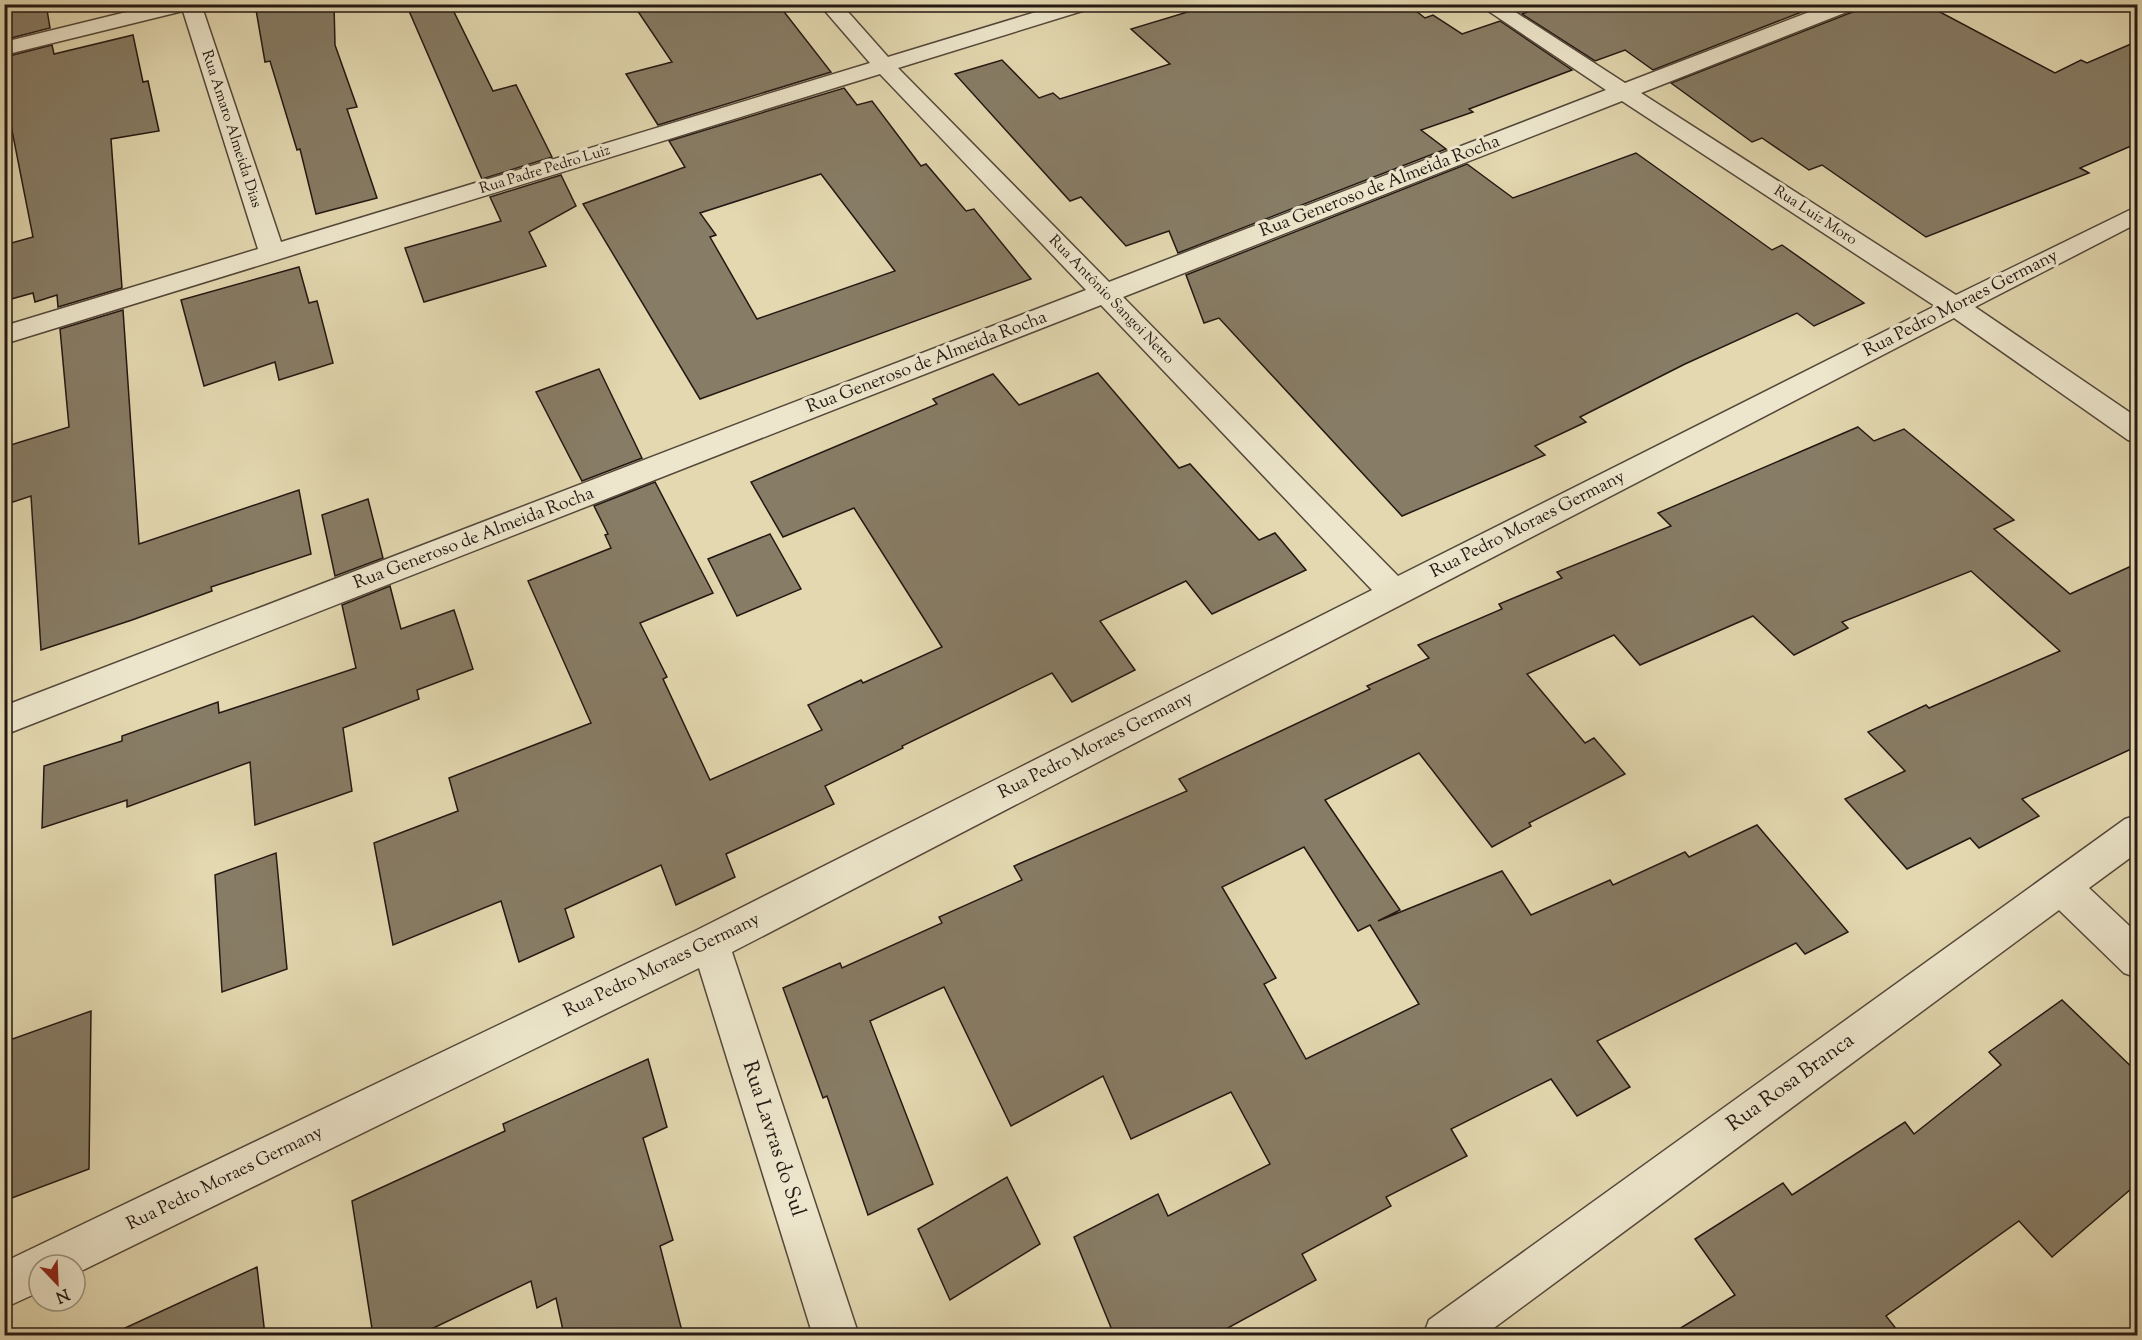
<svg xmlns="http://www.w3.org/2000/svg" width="2142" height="1340" font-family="'Sorts Mill Goudy',serif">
<rect width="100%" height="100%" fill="#e3d8b0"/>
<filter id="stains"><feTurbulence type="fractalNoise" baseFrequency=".00333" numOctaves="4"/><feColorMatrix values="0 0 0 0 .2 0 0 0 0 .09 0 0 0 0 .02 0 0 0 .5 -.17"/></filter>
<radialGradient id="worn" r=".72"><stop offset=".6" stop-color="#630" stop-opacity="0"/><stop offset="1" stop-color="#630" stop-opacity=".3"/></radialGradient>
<g fill="#877c65" stroke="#241813" stroke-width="1.5" fill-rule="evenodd">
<polygon points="4,4 46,4 50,28 7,39"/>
<polygon points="255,4 334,4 335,45 357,107 347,109 377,198 316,214 300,149 297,150 270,61 265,62"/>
<polygon points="406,4 450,4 493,91 516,85 552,157 482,179"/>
<polygon points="633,4 778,4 831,72 658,125 626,74 672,62"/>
<polygon points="1214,4 1407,4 1425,18 1433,15 1462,34 1500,21 1572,70 1469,109 1473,112 1421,130 1446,149 1178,253 1169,231 1126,246 1081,197 1070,201 955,74 1002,60 1039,98 1053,93 1060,99 1170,64 1131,29"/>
<polygon points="1550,4 1822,4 1653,70 1625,50 1595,61 1522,14"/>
<polygon points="1862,4 1925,4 2055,73 2081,60 2087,63 2138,41 2138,143 2080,168 2089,173 1926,237 1822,165 1809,170 1762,138 1752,142 1671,83 1858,10"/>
<polygon points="133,35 143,82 148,81 159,131 111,139 122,288 58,307 57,295 35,302 33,293 4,301 4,245 33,237 4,90 4,66 10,65 9,56 52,45 54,54"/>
<path d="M 844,88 L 857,105 L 872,101 L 921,166 L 926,164 L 966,211 L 974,209 L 1031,279 L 700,399 L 583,204 L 685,167 L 669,141 ZM 821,174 L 895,271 L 757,319 L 710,237 L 716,235 L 700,213 Z"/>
<polygon points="1636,153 1772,250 1782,245 1864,303 1814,326 1797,313 1685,364 1580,417 1586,422 1535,446 1545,455 1402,516 1219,318 1204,323 1186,275 1467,164 1513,198"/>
<polygon points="561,175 576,206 529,232 546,266 424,302 405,248 501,221 490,197"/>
<polygon points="299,267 309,303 317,301 333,363 279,380 275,362 204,386 181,300"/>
<polygon points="123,310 139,544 299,490 311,554 211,587 212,591 132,620 41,650 31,496 4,505 4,447 69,427 60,329"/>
<polygon points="599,369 642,458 582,481 536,392"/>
<polygon points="1098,373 1179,468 1190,464 1259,540 1275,533 1306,570 1212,614 1186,581 1100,621 1135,670 1072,702 1052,673 902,746 903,748 825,786 834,804 726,854 735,877 676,905 661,865 565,909 574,937 519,962 501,901 393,945 374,843 458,811 449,778 591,723 528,581 611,548 605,535 608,534 594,506 655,482 713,593 640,623 667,677 663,679 710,780 822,730 808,705 861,680 863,683 942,647 854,508 783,537 751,482 937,404 933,399 993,374 1019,405"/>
<path d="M 1858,427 L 1874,441 L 1904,429 L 2014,520 L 1994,529 L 2070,594 L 2138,563 L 2138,746 L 2022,799 L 2039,816 L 1979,848 L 1970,838 L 1907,869 L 1845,799 L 1905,771 L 1868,732 L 1926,705 L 1929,708 L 2060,651 L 1971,571 L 1842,622 L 1848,628 L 1794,655 L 1753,616 L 1640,665 L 1614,635 L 1527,674 L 1585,743 L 1594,738 L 1625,774 L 1529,823 L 1531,826 L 1492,847 L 1419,753 L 1325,800 L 1400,910 L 1378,921 L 1502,871 L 1531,915 L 1610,880 L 1613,885 L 1685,852 L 1689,857 L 1757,825 L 1848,932 L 1805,954 L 1796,943 L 1597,1041 L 1630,1087 L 1577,1116 L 1551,1079 L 1451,1129 L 1467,1156 L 1386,1197 L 1391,1206 L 1302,1254 L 1316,1280 L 1215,1335 L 1114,1335 L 1074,1237 L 1158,1194 L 1168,1216 L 1270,1164 L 1231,1092 L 1131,1139 L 1103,1076 L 1011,1126 L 944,987 L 870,1021 L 933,1184 L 868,1215 L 827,1096 L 823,1098 L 783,988 L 840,963 L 842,968 L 942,923 L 939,917 L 1022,880 L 1014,866 L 1187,791 L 1179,779 L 1370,689 L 1367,686 L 1429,658 L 1418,645 L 1502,609 L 1499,604 L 1562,578 L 1557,572 L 1671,526 L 1658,513 ZM 1304,847 L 1358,931 L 1370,925 L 1419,1004 L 1306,1059 L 1264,984 L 1276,978 L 1222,887 Z"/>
<polygon points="368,499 383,558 335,576 322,515"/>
<polygon points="770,534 801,589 737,616 708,559"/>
<polygon points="390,586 401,629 454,610 473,669 417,690 419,699 343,728 352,791 255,825 250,762 127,807 127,800 42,828 44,766 122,741 122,736 218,702 219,713 356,668 342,605"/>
<polygon points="276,853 287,969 222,992 215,875"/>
<polygon points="2062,1000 2138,1073 2138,1183 2052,1257 2019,1221 1886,1316 1901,1335 1669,1335 1735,1295 1695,1239 1783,1183 1792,1195 1905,1122 1914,1134 2001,1065 1989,1052"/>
<polygon points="91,1011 89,1169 4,1201 4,1042"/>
<polygon points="648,1059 667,1127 643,1138 673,1240 660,1246 683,1335 564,1335 556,1298 537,1308 531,1281 419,1335 373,1335 352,1201 505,1131 503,1124"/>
<polygon points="1007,1177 1040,1244 950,1300 918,1229"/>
<polygon points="257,1267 265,1335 110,1335"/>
</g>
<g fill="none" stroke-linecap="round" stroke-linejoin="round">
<g stroke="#54483a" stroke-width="3">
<g id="minor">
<path d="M 159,4 L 201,4 L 281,242 L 870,63 L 819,4 L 841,4 L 888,57 L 1062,4 L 1095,4 L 1092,8 L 898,68 L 1109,282 L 1606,90 L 1478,4 L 1503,4 L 1625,83 L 1830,4 L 1860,4 L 1857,8 L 1641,93 L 1956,295 L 2138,206 L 2138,223 L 1975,307 L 2138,418 L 2138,443 L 2128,440 L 1954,318 L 732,952 L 859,1336 L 813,1336 L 699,968 L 75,1274 L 75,1265 L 39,1265 L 39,1292 L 4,1308 L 4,1262 L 697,930 L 1372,590 L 1101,305 L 4,735 L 4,706 L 1086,290 L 880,74 L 4,344 L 4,326 L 258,249 L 183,11 L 4,55 L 4,42 ZM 1622,101 L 1935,306 L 1398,576 L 1123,297 Z"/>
<polygon points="2138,815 2138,852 2089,888 2138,934 2138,978 2124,973 2059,910 1483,1336 1423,1336 1429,1320 2125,819"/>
</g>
</g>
<use href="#minor" fill="#ede6cc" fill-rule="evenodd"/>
</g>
<g text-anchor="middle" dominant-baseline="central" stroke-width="6" stroke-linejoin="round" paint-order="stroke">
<g font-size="15" fill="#241813" stroke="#ede6cc">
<text transform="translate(231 129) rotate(72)">Rua Amaro Almeida Dias</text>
<text transform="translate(545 170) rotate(-17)">Rua Padre Pedro Luiz</text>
<text transform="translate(1815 216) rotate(33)">Rua Luiz Moro</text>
<text transform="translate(1111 300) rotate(46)">Rua Antônio Sangoi Netto</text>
</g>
<g font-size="18" fill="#241813" stroke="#ede6cc">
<text transform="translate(1380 187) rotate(-21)">Rua Generoso de Almeida Rocha</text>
<text transform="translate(1961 304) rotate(-27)">Rua Pedro Moraes Germany</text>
<text transform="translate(927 363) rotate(-21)">Rua Generoso de Almeida Rocha</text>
<text transform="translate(1528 525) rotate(-27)">Rua Pedro Moraes Germany</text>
<text transform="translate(474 539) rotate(-21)">Rua Generoso de Almeida Rocha</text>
<text transform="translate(1096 746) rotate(-27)">Rua Pedro Moraes Germany</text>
<text transform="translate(662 966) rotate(-26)">Rua Pedro Moraes Germany</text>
<text transform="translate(225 1179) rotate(-26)">Rua Pedro Moraes Germany</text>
</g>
<g font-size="21" fill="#241813" stroke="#ede6cc">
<text transform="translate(1791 1083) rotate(-36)">Rua Rosa Branca</text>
<text transform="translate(773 1139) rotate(72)">Rua Lavras do Sul</text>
</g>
</g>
<rect width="2142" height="1340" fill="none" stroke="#e3d8b0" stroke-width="24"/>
<rect x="6" y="6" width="2130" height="1328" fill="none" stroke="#241813" stroke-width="3"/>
<rect x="12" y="12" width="2118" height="1316" fill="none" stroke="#241813" stroke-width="1.5"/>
<g transform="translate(57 1283) rotate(157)"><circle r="28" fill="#ede6cc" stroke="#9d9482" stroke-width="1.5"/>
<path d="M0-4.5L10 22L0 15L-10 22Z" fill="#8f2418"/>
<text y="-9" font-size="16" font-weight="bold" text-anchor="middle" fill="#241813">N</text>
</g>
<rect width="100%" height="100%" filter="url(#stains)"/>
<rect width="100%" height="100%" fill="url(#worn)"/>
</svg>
